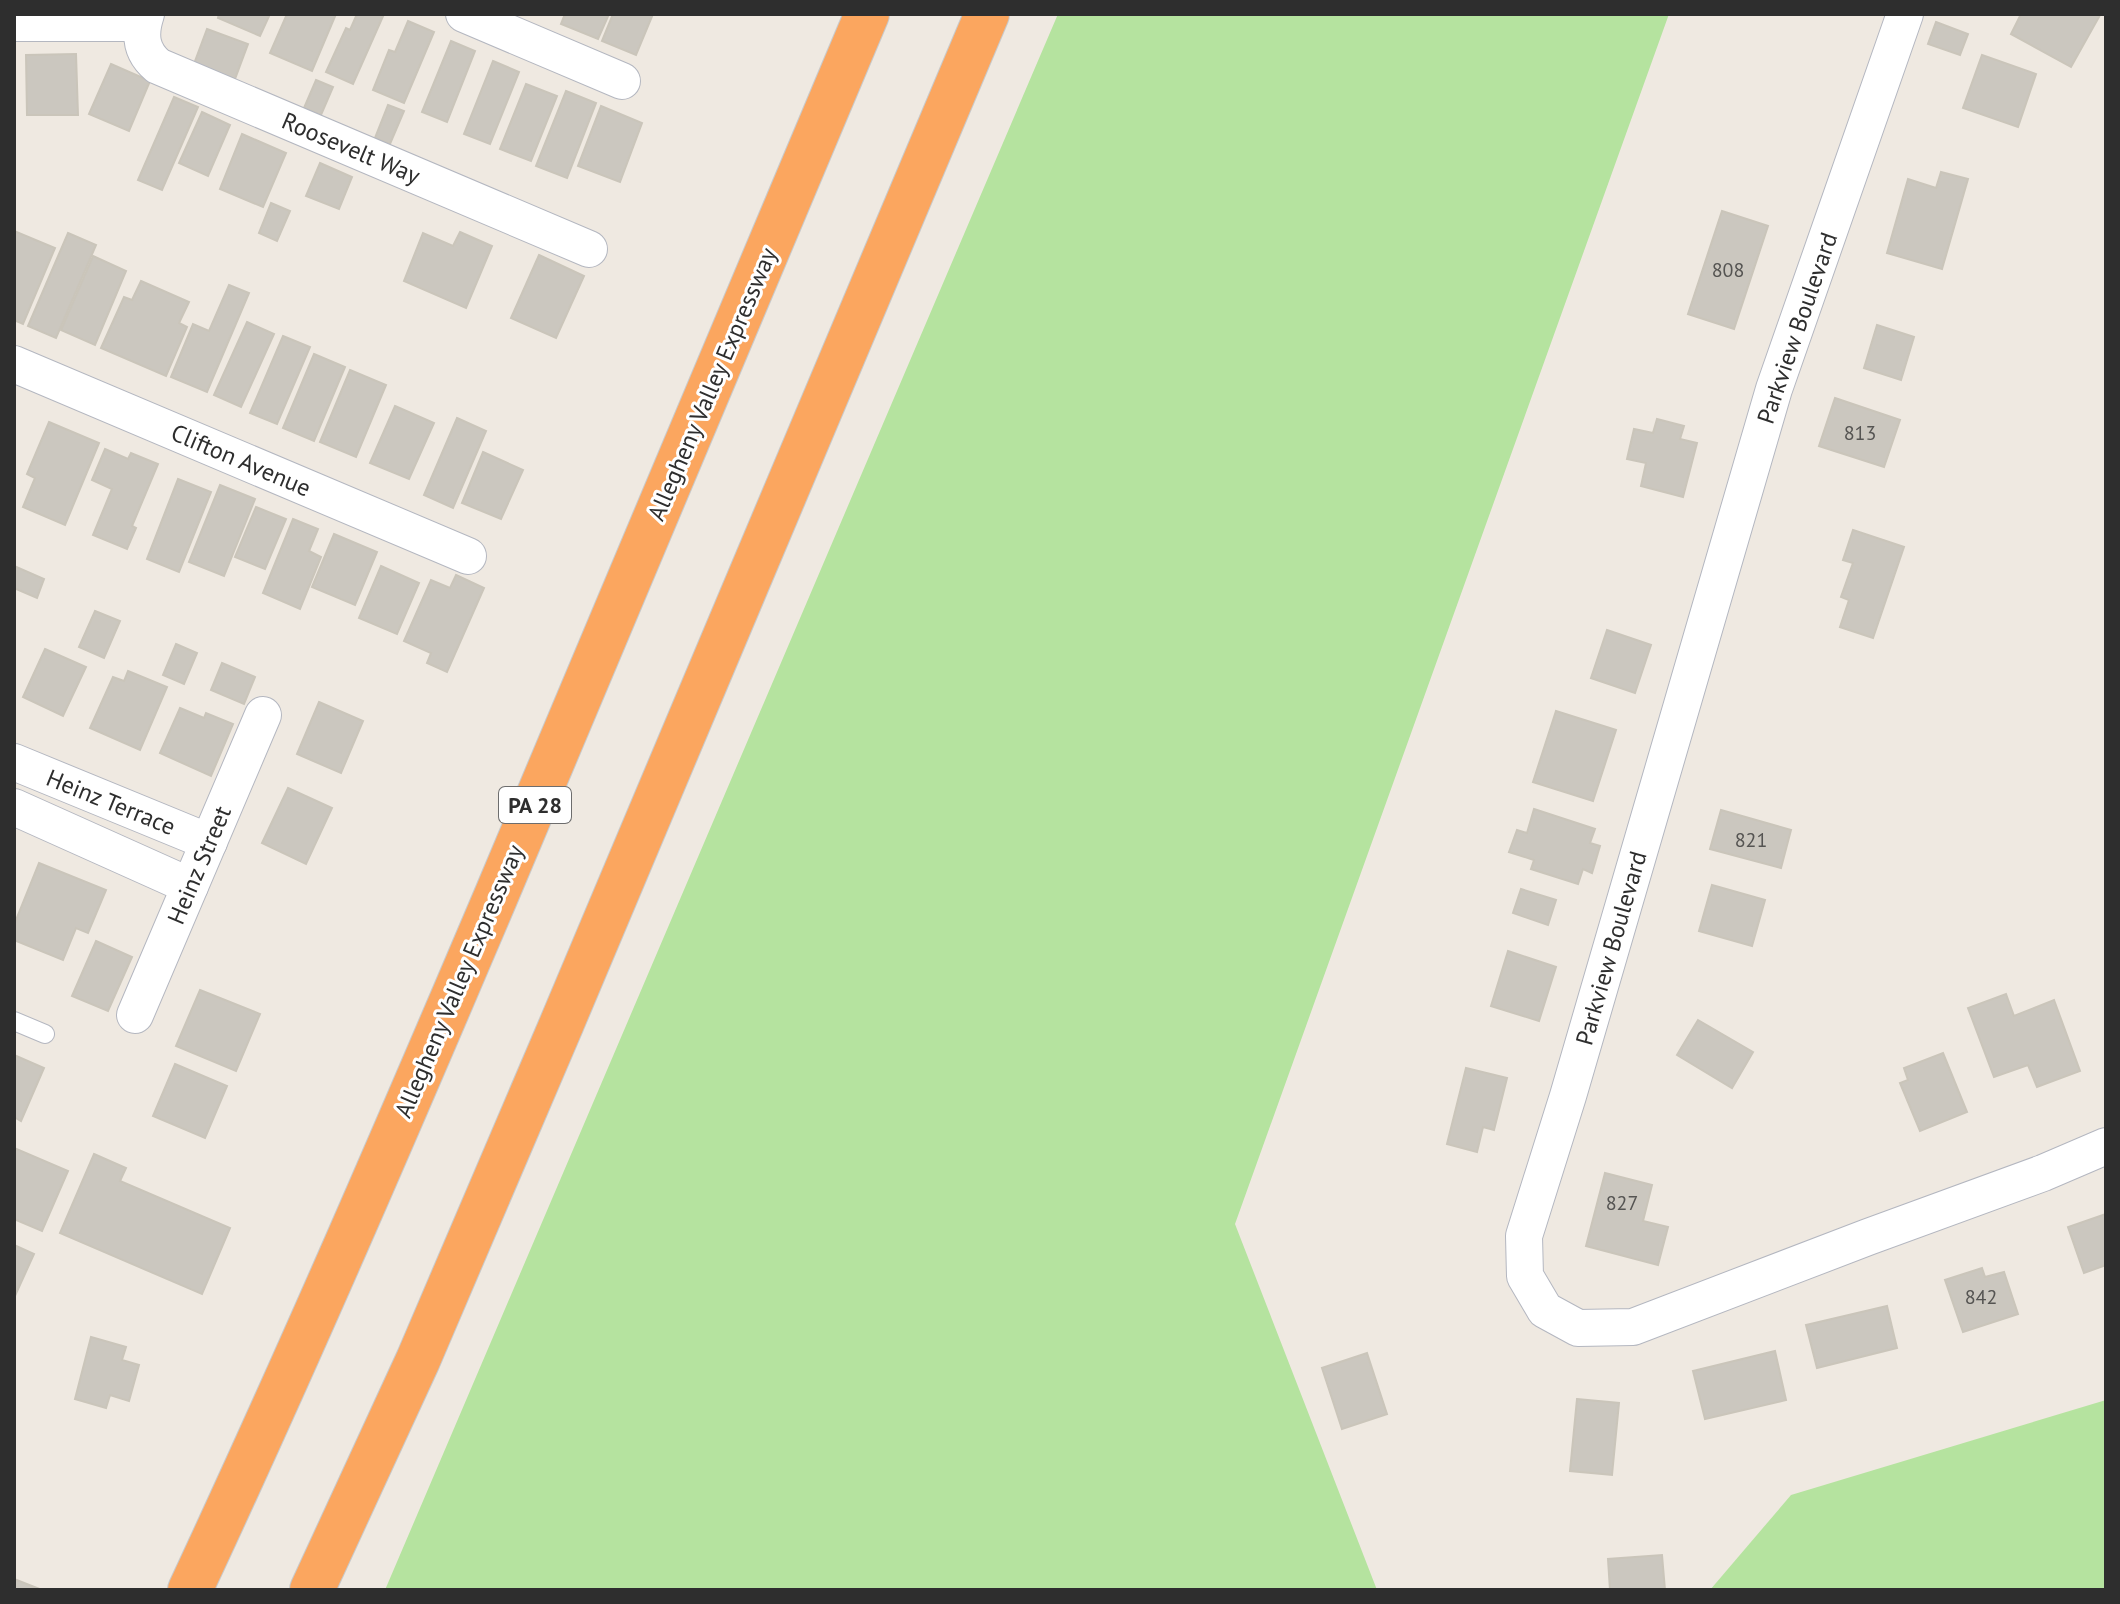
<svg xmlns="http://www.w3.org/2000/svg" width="2120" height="1604" font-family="'PT Sans',sans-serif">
<rect width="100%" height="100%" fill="#efe9e1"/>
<g fill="#b5e39f">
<polygon points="1058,14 1669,14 1235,1224 1377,1590 385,1590"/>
<polygon points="2106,1400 2106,1590 1710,1590 1791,1495"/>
</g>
<g fill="#cbc7bf" stroke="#cac5ba" stroke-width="2">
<polygon points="219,14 270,14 260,36 218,18"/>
<polygon points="287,14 336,14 312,71 270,53"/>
<polygon points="357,14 384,14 353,84 326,72 346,28 350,30"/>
<polygon points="565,14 609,14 598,39 561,24"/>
<polygon points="613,14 653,14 636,55 602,41"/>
<polygon points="2021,14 2097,14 2100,15 2071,67 2011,34"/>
<polygon points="408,21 434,32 404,103 373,90 389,50 395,52"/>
<polygon points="1936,22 1968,34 1960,55 1928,44"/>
<polygon points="207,29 248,44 235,79 194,64"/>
<polygon points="451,41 475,51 447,122 422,112"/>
<polygon points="76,54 78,115 27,115 26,55"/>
<polygon points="1982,55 2036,74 2018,127 1963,108"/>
<polygon points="493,61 519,72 490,144 464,134"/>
<polygon points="111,64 150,81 129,131 89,114"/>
<polygon points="316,80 333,87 321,115 304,108"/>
<polygon points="526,84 557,96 531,161 500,149"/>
<polygon points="566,91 596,103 567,178 536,166"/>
<polygon points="174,97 198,107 162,190 138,180"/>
<polygon points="388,105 404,111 390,144 375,138"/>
<polygon points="601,106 642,123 620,182 578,166"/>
<polygon points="202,112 230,125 208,176 179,163"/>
<polygon points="242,134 286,153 263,207 220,189"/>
<polygon points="320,163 352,177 339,209 306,196"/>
<polygon points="1941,172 1968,179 1942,269 1887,253 1908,179 1936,188"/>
<polygon points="271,203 290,211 277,241 259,233"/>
<polygon points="1722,211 1768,226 1734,329 1688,314"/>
<polygon points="14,231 55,248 23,324 14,320"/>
<polygon points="460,232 492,246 466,308 404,281 423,233 453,246"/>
<polygon points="68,233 96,245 56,338 28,326"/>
<polygon points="539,255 584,276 556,338 511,318"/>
<polygon points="93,256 126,271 95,345 61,330"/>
<polygon points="141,281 189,302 179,323 187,327 166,376 101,348 124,297 132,300"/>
<polygon points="229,285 249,293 207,392 171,377 193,324 209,331"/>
<polygon points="247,322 274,334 241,407 214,395"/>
<polygon points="1877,325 1914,337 1901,380 1864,368"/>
<polygon points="283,336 310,347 277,424 250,413"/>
<polygon points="314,354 345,367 314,441 283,428"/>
<polygon points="350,370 386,385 356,457 320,442"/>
<polygon points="1835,398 1900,420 1884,467 1819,446"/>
<polygon points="395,406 434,423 409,479 370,463"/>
<polygon points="457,418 486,431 453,508 424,495"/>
<polygon points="1657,419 1684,426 1680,439 1697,443 1683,497 1641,486 1646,463 1627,459 1634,429 1653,433"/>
<polygon points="49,422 99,443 65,525 23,507 35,478 27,474"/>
<polygon points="105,449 128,459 131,453 158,464 132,526 136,528 127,549 93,535 112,489 92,480"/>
<polygon points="483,452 523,470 501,519 462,503"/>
<polygon points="178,479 211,492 179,572 147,559"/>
<polygon points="220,485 255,499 224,576 189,562"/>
<polygon points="256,507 286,519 265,569 235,557"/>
<polygon points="293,519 318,529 309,551 321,557 300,609 263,593"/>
<polygon points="1853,530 1904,547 1873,638 1840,627 1849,600 1841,597 1853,563 1843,560"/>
<polygon points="334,534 377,552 355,605 312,587"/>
<polygon points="14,566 44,579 37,598 14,588"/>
<polygon points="381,566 419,583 397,634 359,618"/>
<polygon points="456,575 484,588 447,672 427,663 431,653 404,641 431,580 450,588"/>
<polygon points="95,611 120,621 104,658 79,647"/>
<polygon points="1607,630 1651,645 1635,693 1591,678"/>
<polygon points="176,644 197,653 184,684 163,675"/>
<polygon points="45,649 86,667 63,716 23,697"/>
<polygon points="222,663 255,677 244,704 211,690"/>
<polygon points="128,671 167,687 140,750 90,728 113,677 124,681"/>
<polygon points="319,702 363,721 341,773 297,754"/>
<polygon points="180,708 204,718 206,713 233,724 211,776 160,753"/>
<polygon points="1556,711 1616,730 1593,801 1533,782"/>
<polygon points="288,788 332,808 306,864 262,843"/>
<polygon points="1534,809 1595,829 1590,843 1600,846 1592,873 1583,869 1578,884 1531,869 1534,860 1509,852 1517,830 1527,833"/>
<polygon points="1721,810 1791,830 1781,868 1710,849"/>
<polygon points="39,863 106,890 88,933 76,928 63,960 14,940 14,925"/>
<polygon points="1712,885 1765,900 1752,946 1699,931"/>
<polygon points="1521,889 1556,900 1548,925 1513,913"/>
<polygon points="96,941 132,957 108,1011 72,996"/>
<polygon points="1508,951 1556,967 1539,1021 1491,1006"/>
<polygon points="200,990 260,1014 236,1071 176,1046"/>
<polygon points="2006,994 2014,1016 2054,1000 2080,1071 2037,1087 2028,1065 1994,1077 1968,1008"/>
<polygon points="1698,1020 1753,1052 1732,1088 1677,1055"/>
<polygon points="1943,1053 1967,1112 1920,1131 1900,1083 1908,1080 1904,1068"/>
<polygon points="14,1055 44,1068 21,1121 14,1117"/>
<polygon points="175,1064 227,1086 205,1138 153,1116"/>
<polygon points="1466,1068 1507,1078 1494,1130 1483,1127 1477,1152 1447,1144"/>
<polygon points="14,1148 68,1171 42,1231 14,1219"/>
<polygon points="94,1154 126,1168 120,1181 230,1228 202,1294 60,1233"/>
<polygon points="1605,1173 1652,1185 1643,1221 1668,1227 1658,1265 1586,1246"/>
<polygon points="2106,1214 2106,1265 2084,1273 2068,1227"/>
<polygon points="14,1245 34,1254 14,1298"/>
<polygon points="1982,1268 1985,1277 2004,1272 2018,1314 1963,1332 1945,1280"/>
<polygon points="1887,1306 1897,1348 1817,1368 1806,1325"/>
<polygon points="91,1337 126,1347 122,1360 139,1365 129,1401 110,1395 106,1408 75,1399"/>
<polygon points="1775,1351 1786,1400 1705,1419 1693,1371"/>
<polygon points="1367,1353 1387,1414 1342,1429 1322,1368"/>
<polygon points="1577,1399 1619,1403 1612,1475 1570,1471"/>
<polygon points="1662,1555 1665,1590 1610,1590 1608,1559"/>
<polygon points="14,1579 42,1590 14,1590"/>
</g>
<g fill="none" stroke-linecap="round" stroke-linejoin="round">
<g stroke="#b4b7c0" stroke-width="20">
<polyline id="lane" points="14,1021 45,1034"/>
</g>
<g stroke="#b4b7c0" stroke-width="38">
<g id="street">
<path d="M 146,14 C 139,35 141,52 158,66 L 589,249"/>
<polyline points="464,14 622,81"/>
<polyline points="1905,14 1774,389 1568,1096 1524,1236 1525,1276 1545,1310 1578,1328 1633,1327 1868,1237 2043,1173 2106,1146"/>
<polyline points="14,23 143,23"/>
<polyline points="14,364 468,556"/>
<polyline points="14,762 209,842"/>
<polyline points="14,807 190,886"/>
<polyline points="135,1015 263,715"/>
</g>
</g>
<g stroke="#c9c9c9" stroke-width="46">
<g id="highway">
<path d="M 190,1590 C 297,1361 397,1129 496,896 C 621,602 744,308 867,14"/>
<polyline points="312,1590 418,1360 562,1023 987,14"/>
</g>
</g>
<use href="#lane" stroke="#fff" stroke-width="18"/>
<use href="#street" stroke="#fff" stroke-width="36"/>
<use href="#highway" stroke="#fba65f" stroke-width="44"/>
</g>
<g text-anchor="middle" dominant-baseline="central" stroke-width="6" stroke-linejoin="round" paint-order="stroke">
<g font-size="20" fill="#555452">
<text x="1728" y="270">808</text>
<text x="1860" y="433">813</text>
<text x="1751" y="840">821</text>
<text x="1622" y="1203">827</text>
<text x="1981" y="1297">842</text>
</g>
<rect fill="#fff" stroke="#6d6d6d" stroke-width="2" x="499" y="787" width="72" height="36" rx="6"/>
<g font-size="22" font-weight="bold" fill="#2e2e2e">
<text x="535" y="805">PA 28</text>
</g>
<g font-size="24" fill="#2e2e2e" stroke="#fff">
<text transform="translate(351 148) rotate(23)">Roosevelt Way</text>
<text transform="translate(1797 328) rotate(-71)">Parkview Boulevard</text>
<text transform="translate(712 384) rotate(-67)">Allegheny Valley Expressway</text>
<text transform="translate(241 460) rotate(23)">Clifton Avenue</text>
<text transform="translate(111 802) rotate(22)">Heinz Terrace</text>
<text transform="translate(199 865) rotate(-67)">Heinz Street</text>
<text transform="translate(1611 948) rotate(-74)">Parkview Boulevard</text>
<text transform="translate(459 981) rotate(-67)">Allegheny Valley Expressway</text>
</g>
</g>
<rect width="2120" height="1604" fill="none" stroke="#2e2e2e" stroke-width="32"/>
</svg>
